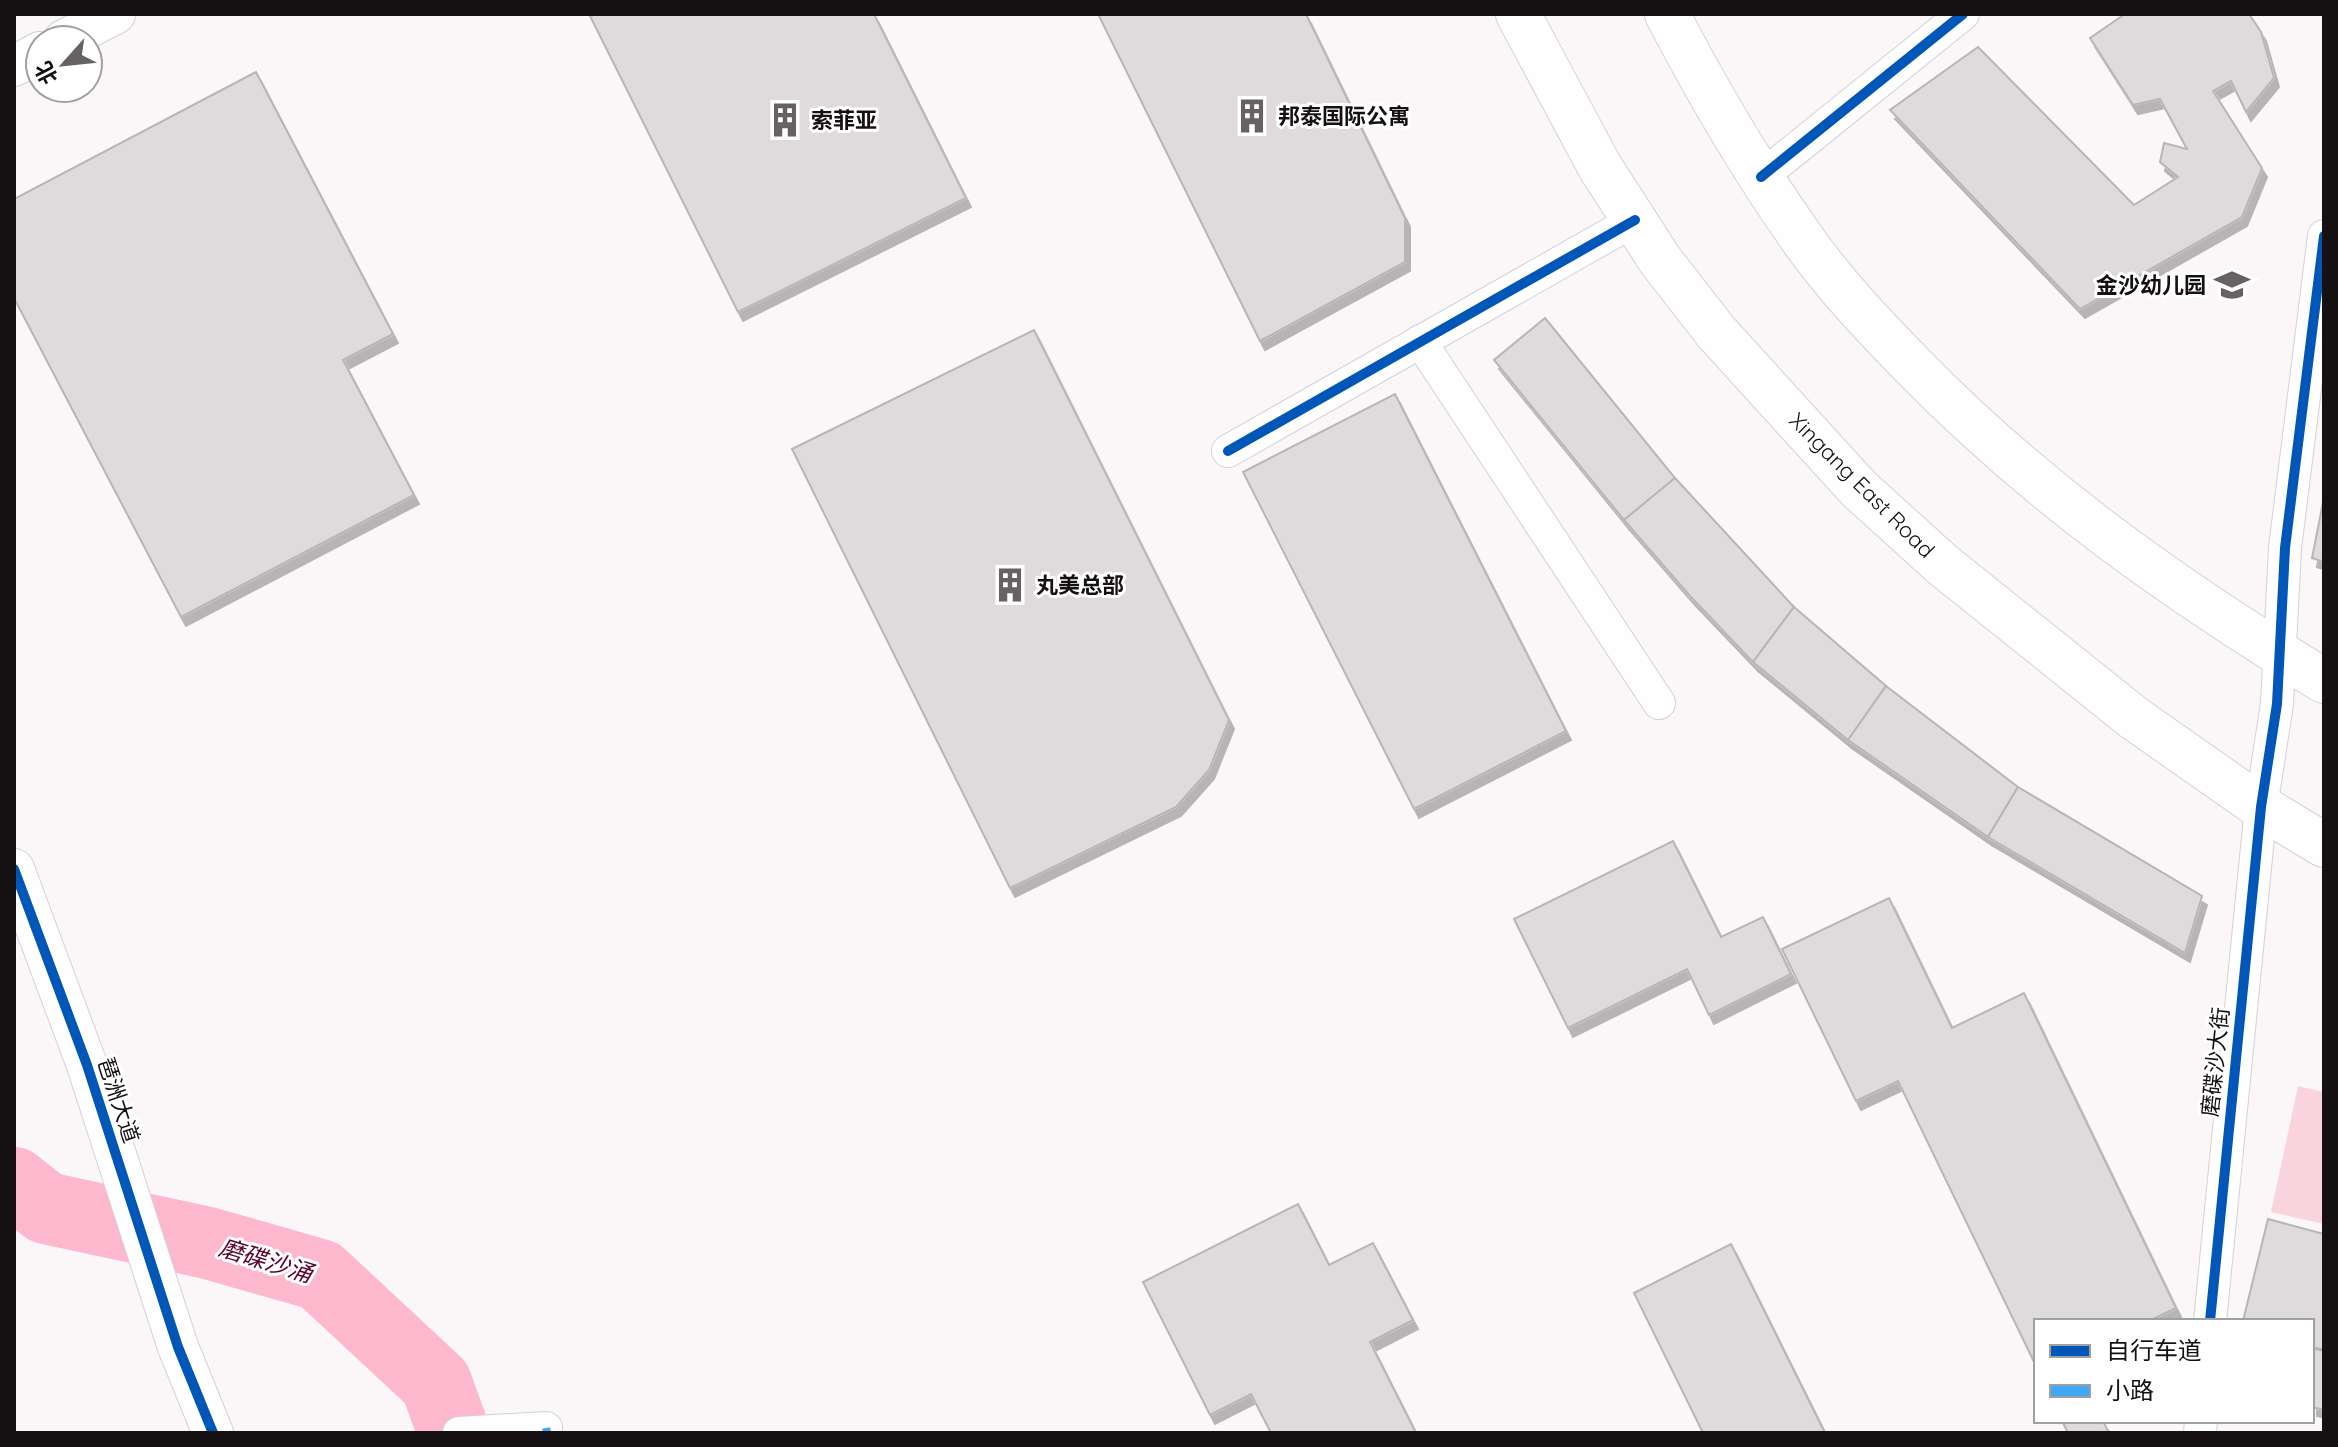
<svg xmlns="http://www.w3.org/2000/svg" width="2338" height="1447" font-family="Quicksand,'Noto Sans SC',sans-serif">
<defs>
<filter id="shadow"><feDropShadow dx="5" dy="9" stdDeviation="0" flood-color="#0004"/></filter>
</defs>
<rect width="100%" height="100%" fill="#fbf6f7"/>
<polygon fill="#f9d3de" points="2298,1086 2324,1092 2324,1224 2271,1212"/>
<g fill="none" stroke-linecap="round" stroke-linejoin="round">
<polyline stroke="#fdb8cd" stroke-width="72" points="14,1183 46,1208 208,1243 320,1275 436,1383 454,1433"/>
</g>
<g fill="#dfdbdc" stroke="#b9b5b6" stroke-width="2" filter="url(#shadow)">
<polygon points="589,14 874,14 966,198 738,312"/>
<polygon points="1098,14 1306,14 1405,218 1405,262 1260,341"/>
<polygon points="2125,14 2249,14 2261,32 2274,78 2246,112 2231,81 2213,91 2262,168 2242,217 2080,309 1890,110 1978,47 2134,205 2178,177 2160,162 2164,143 2187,149 2160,99 2133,105 2090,38"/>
<polygon points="256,72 393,334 343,360 414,495 181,617 14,298 14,199"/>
<polygon points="1545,318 1675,478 1624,520 1494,360"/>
<polygon points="1034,330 1229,720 1209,770 1176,807 1010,888 792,449"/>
<polygon points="1395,394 1566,731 1414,809 1243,472"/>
<polygon points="1675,478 1794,607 1753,662 1690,596 1624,520"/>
<polygon points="2324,497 2324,562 2312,558"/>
<polygon points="1794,607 1886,686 1848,740 1753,662"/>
<polygon points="1886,686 2018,787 1988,837 1848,740"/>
<polygon points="2018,787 2202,896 2185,953 1988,837"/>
<polygon points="1673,841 1721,937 1763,917 1791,974 1709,1015 1687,969 1568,1028 1514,919"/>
<polygon points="1889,898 1952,1028 2024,993 2176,1308 2149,1321 2036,1321 2036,1366 1898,1081 1856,1101 1782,949"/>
<polygon points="1298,1204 1329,1265 1373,1243 1413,1320 1370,1342 1416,1433 1271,1433 1251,1394 1210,1415 1143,1282"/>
<polygon points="2268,1219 2324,1234 2324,1350 2312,1347 2312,1321 2243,1321"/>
<polygon points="1731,1244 1825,1433 1703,1433 1634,1293"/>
<polygon points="2312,1348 2324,1351 2324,1410 2312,1407"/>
<polygon points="2062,1421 2103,1421 2109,1433 2068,1433"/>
</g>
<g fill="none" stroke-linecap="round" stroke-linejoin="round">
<g stroke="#d5d1d2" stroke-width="34">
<g id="minor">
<polyline points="1761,177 1963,14"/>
<polyline points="1420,341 1659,703"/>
<polyline points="1228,451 1635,220"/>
<polyline points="2210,1321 2261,807 2277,704 2285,548 2324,236"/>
<polyline points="459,1433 546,1428"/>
<polyline points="2200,1433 2201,1421"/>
</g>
</g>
<g stroke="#d5d1d2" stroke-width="42">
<g id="tertiary">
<polyline points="64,40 115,14"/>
<polyline points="14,66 40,52"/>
<polyline points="14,869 87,1065 178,1347 213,1433"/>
</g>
</g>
<g stroke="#d5d1d2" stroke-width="46">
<g id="primary">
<polyline points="1518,14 1600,167 1660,260 1716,332 1859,489 1943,565 2134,718 2261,807 2324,845"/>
<path d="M 1667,14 C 1707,91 1751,166 1801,237 C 1833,283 1873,325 1912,365 C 2037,493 2172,588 2324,681"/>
</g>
</g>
<use href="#minor" stroke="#fefefe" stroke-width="32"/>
<use href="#tertiary" stroke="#fefefe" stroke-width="40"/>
<use href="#primary" stroke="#fefefe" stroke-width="44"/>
<polyline stroke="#3fa9f5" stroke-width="8" stroke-dasharray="16 8" stroke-linecap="butt" points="546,1428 547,1433"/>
<g stroke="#fff" stroke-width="15">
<g id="cycleway">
<polyline points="1761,177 1963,14"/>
<polyline points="1228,451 1635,220"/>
<polyline points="14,869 87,1065 178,1347 213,1433"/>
<polyline points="2210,1321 2261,807 2277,704 2285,548 2324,236"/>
</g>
</g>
<use href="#cycleway" stroke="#0057b8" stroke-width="10"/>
</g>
<defs>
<g id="building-bare" transform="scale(2.76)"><path d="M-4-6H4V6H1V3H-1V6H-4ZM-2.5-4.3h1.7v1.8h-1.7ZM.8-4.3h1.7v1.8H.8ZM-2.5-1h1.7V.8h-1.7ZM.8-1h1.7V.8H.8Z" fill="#666162" stroke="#fff" stroke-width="2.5" paint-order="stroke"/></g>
<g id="school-bare" transform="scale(2.76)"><path d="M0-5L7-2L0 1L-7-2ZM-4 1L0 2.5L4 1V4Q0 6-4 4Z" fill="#666162" stroke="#fff" stroke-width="2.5" paint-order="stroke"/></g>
</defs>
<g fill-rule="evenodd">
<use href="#building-bare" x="1252" y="116"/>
<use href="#building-bare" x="785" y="120"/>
<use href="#school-bare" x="2232" y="285"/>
<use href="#building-bare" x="1010" y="585"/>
</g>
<g text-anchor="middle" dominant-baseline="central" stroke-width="6" stroke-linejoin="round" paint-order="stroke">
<g font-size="22" font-weight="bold" fill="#151112" stroke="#fff" text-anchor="start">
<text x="1278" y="116">邦泰国际公寓</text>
<text x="811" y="120">索菲亚</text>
<text x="2206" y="285" text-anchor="end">金沙幼儿园</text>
<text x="1036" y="585">丸美总部</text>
</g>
<g font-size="22" fill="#151112" stroke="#fff">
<text transform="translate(1862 485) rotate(45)">Xingang East Road</text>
<text transform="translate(2215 1062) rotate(-84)">磨碟沙大街</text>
<text transform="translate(119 1100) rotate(72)">琶洲大道</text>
</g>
<g font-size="24" font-style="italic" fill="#5b042d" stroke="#fff">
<text transform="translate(266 1260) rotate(17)">磨碟沙涌</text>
</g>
</g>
<rect width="2338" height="1447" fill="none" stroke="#151112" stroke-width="32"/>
<rect x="2034" y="1319" width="280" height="104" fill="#ffffff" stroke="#a1a0a0" stroke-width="2"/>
<rect x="2050" y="1345" width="40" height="12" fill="#0057b8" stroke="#a1a0a0" stroke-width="2"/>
<text x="2106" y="1359" font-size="24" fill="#151112">自行车道</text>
<rect x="2050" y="1385" width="40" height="12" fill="#3fa9f5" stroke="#a1a0a0" stroke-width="2"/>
<text x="2106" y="1399" font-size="24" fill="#151112">小路</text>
<g transform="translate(64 64) rotate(243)"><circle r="38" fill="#ffffff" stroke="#a1a0a0" stroke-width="2"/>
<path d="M0-6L14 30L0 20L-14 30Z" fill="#666162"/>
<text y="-12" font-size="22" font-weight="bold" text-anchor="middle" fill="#151112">北</text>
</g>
</svg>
